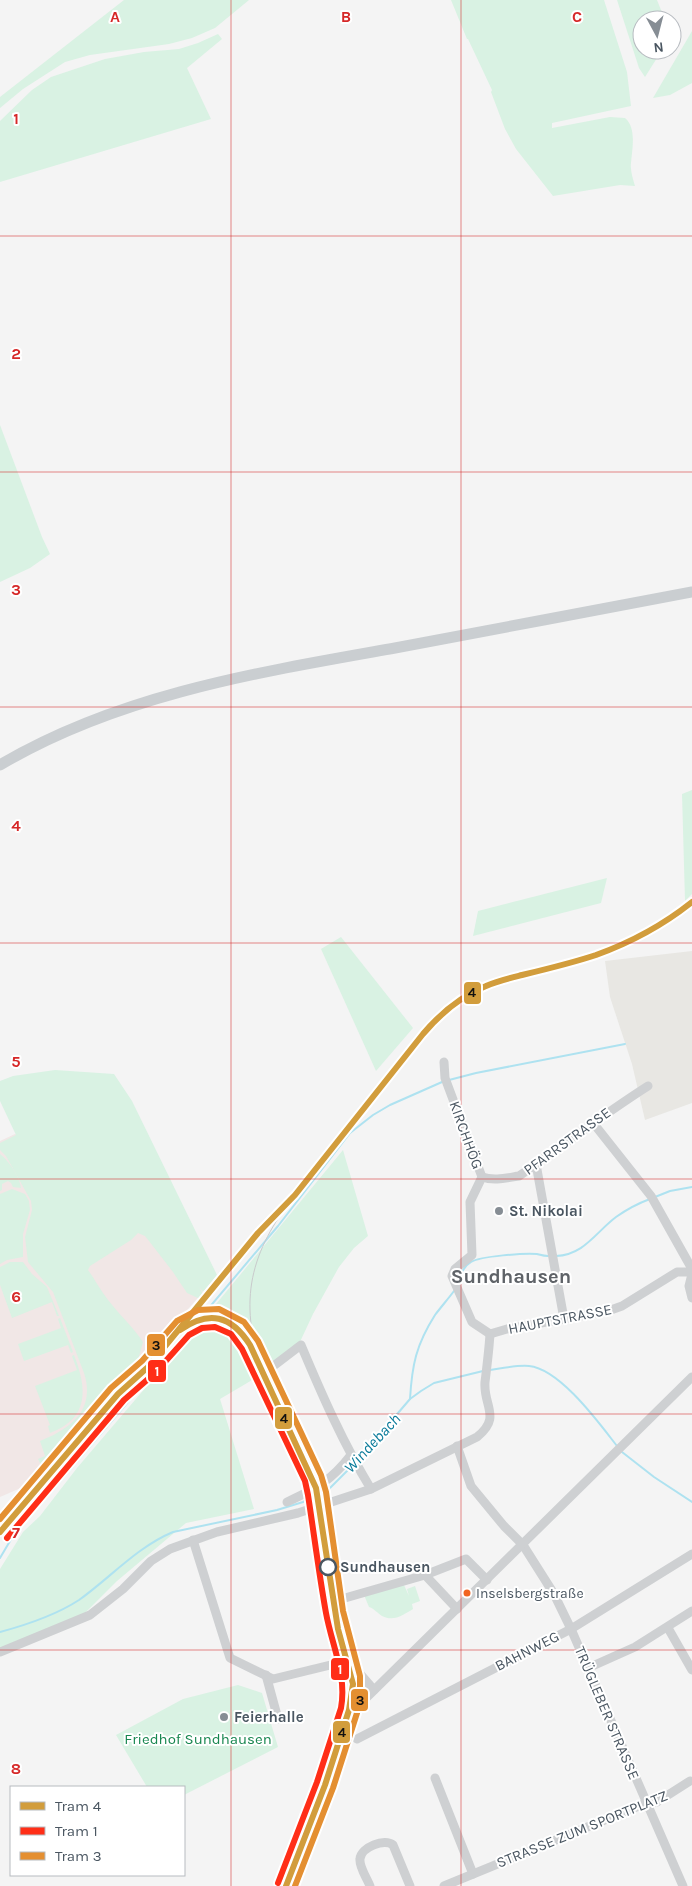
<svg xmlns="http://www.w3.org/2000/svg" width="692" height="1886" font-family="Karla,sans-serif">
<rect width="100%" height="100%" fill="#f4f4f4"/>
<polygon fill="#e8e7e3" points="692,951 692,1103 645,1120 632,1064 610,997 605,961"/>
<polygon fill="#f1e7e6" points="15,1134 30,1139 19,1148 78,1151 105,1137 119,1137 134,1145 193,1276 203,1292 43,1473 23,1487 0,1497 0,1141"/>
<g fill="#d9f2e3">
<polygon points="124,0 249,0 215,28 192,38 169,44 90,55 65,62 23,89 0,108 0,97"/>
<path d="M 451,0 L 604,0 L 627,72 L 631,106 L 552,123 L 552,128 L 610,117 L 625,118 C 637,128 632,150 631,163 C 630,170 633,179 635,186 L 620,185 L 553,196 L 516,149 L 505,129 L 491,92 L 492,90 L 468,39 L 467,39 Z"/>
<polygon points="617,0 657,0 665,20 642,20 642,50 662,50 645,77 639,68"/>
<polygon points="692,31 692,83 670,95 653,98"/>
<polygon points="218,34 222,39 187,68 211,119 0,182 0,121 32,90 51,77 105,59 144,52 179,49 198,43"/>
<polygon points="0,425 42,537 50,554 30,568 0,582"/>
<polygon points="692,790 692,894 685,901 682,794"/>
<polygon points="607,878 601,903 473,936 478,911"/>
<polygon points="341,937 413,1028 376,1071 321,949"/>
<path d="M 55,1070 L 114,1074 L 132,1101 L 217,1275 L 203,1292 L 199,1287 L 203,1294 L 200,1299 L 187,1293 L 173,1272 L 149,1241 L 145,1236 L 138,1233 L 131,1240 L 90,1266 L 88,1270 C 94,1278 98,1286 103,1293 C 115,1311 132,1325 143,1342 L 138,1360 L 133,1366 L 132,1374 L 45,1473 L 38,1459 L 45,1456 L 40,1441 C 70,1429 96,1410 84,1373 L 53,1292 L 28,1262 L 25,1237 L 32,1210 L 31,1201 L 6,1156 L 0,1150 L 0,1143 L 16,1135 L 0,1101 L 0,1081 L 13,1076 Z"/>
<polygon points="343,1150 368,1236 354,1248 339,1267 313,1314 299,1344 259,1376 220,1399 254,1509 186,1523 117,1581 82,1616 0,1649 0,1569 23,1532 40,1516 77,1468 193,1332"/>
<path d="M 0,1154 C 9,1161 20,1177 21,1188 L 13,1187 L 11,1183 L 8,1181 L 2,1184 L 2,1190 L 0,1191 Z"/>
<polygon points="12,1189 25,1194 29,1201 30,1210 23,1234 23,1257 7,1260 0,1264 0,1194"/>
<polygon points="10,1262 23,1262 32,1274 47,1287 59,1316 57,1316 52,1302 12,1318 0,1285 0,1267"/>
<polygon points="60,1318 73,1352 71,1353 68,1345 24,1361 18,1344 61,1328 58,1319"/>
<path d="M 74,1355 C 87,1388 90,1418 50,1433 L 48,1426 L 50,1425 L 35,1386 L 77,1370 L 72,1356 Z"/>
<path d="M 404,1585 L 409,1596 L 407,1589 L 415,1586 L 420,1601 L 412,1604 L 413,1609 C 403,1615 394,1622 382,1616 C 377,1613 375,1609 369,1607 L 364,1595 Z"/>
<polygon points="238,1685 262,1693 278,1747 184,1795 184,1787 147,1787 116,1735 183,1699"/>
</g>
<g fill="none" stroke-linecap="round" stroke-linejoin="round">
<g stroke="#aee2f0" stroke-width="2">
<polyline points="449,1080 476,1073 625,1044"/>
<polyline points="655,1197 670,1191 692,1187"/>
<path d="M 556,1256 C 584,1255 596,1232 616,1217 C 626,1210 639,1203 650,1199"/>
<path d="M 458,1282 C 461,1274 463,1267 471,1262 C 481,1256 524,1253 537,1254 C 541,1255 544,1256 548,1256"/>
<path d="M 490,1370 C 503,1368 516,1365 529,1366 C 560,1369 599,1423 617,1446"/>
<polyline points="148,1380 278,1226 350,1133 373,1115 390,1105 442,1082"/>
<path d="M 410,1399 C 412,1365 416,1345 435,1315 C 441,1307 448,1299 454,1291"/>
<polyline points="622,1452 654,1477 692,1502"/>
<polyline points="357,1461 410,1399 421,1391 434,1383 483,1371"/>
<polyline points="0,1558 13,1536 140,1388"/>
<path d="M 0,1632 C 26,1625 56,1615 79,1600 C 110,1578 137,1547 173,1532 L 277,1510 L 303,1502 L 328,1490 L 354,1464"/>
</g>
<g stroke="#ced0d2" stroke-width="9">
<polyline points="444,1062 445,1078 482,1177 470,1202 472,1255 455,1269 452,1276 472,1322 490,1334"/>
<polyline points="594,1124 651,1196 692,1269"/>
<polyline points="536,1164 564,1319"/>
<path d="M 482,1177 C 494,1181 506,1178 519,1176 C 562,1146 604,1114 648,1086"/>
<polyline points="692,1274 689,1286 692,1298"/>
<polyline points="490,1334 507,1329 608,1311 622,1306 677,1272 692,1272"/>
<path d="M 263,1374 L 301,1345 C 322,1395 343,1443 371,1489"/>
<polyline points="457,1446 471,1486 504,1526 523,1545 554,1594 571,1629 683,1886"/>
<path d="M 287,1502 C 317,1488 331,1481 351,1455"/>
<polyline points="324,1504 344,1632"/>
<polyline points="193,1540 230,1658 273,1679 351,1660 361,1675 374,1690"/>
<polyline points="425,1575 457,1609"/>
<polyline points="338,1600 425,1575 466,1559 487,1580"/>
<polyline points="668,1628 692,1670"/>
<path d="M 0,1652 L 90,1615 L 123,1589 L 151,1561 L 170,1549 L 217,1532 L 298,1513 L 371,1489 L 477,1437 C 502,1417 483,1406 485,1382 C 487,1366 489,1350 490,1334"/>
<polyline points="588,1668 635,1647 692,1611"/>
<polyline points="266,1675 278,1719"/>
<polyline points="357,1739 571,1629 692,1554"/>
<polyline points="435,1778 473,1874"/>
<polyline points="291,1886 332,1780 349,1726 360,1704 692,1377"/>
<path d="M 370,1886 C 367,1878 359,1867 360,1859 C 361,1847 385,1838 393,1845 L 410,1886"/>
<polyline points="444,1886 646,1803 657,1802 690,1781"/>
</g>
<path stroke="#caced1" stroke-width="11" d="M 0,765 C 120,694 260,672 395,648 C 494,630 593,610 692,592"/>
<path stroke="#c9cacc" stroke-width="1" d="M 262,1370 C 238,1300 250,1252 295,1195"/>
<g stroke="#fff" stroke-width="10">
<g id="tram-1">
<path d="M 180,1330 C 209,1310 231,1315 250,1345 L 316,1488 L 338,1629 L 353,1684 L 349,1710 L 325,1785 L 286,1886"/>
<path d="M 0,1532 L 118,1394 L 148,1367 L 258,1233 L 295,1195 L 423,1034 C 440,1014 461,996 486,986 C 497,981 510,978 522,975 C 547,969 572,963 596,955 C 632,942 662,926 692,902"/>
</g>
</g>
<g stroke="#fff" stroke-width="10">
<path id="tram-2" d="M 7,1538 L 124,1400 L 155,1373 L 189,1335 L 202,1328 L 215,1327 L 231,1334 L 242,1349 L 305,1481 L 308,1495 C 314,1534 319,1574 326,1613 C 332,1646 347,1675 341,1708 L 317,1782 L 278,1883"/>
</g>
<g stroke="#fff" stroke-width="10">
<polyline id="tram-3" points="0,1519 111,1388 142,1361 177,1321 198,1310 219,1309 244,1322 258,1341 321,1475 326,1492 343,1611 360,1676 360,1699 357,1713 333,1788 295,1886"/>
</g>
<use href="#tram-1" stroke="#d29d3c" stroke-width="6"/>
<use href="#tram-2" stroke="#ff2e17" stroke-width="6"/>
<use href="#tram-3" stroke="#e48f31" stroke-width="6"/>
</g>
<path fill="none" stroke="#d62828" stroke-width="1" stroke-opacity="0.55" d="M 231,0 L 231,1886M 461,0 L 461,1886M 0,236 L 692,236M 0,472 L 692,472M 0,707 L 692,707M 0,943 L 692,943M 0,1179 L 692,1179M 0,1414 L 692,1414M 0,1650 L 692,1650"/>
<g fill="#868d94" stroke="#fff" stroke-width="2">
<circle cx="499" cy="1211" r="5"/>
<circle cx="224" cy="1717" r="5"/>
</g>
<circle fill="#fff" stroke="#4a5661" stroke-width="2.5" cx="328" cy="1567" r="8"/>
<circle fill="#f26522" stroke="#fff" stroke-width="2" cx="467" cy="1593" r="4.5"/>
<g text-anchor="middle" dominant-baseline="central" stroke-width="4" stroke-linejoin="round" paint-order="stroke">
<g font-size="14" fill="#4a5661" stroke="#fff" text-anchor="start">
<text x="476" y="1593">Inselsbergstraße</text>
</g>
<g font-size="15" fill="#4a5661" stroke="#fff">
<text transform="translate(466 1135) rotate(70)">KIRCHHÖG</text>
<text transform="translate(567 1141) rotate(-36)">PFARRSTRASSE</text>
<text transform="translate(560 1319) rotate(-11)">HAUPTSTRASSE</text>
<text transform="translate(527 1651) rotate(-27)">BAHNWEG</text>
<text transform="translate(607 1713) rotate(67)">TRÜGLEBER STRASSE</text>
<text transform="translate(582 1829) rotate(-22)">STRASSE ZUM SPORTPLATZ</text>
</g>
<g font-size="15" font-weight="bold" fill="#4a5661" stroke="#fff" text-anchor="start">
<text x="509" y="1211">St. Nikolai</text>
<text x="234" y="1717">Feierhalle</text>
</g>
<g font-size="15" font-weight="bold" fill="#4a5661" stroke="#fff" text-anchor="start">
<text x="340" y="1567">Sundhausen</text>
</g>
<g font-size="15" fill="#17864f" stroke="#fff">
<text x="198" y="1739">Friedhof Sundhausen</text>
</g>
<g font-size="16" font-style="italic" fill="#0c7c9b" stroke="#fff">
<text transform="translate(372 1443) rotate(-47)">Windebach</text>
</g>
<g font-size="20" font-weight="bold" fill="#5f6368" stroke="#fff">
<text x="511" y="1276">Sundhausen</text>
</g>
</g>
<g font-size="16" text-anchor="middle" font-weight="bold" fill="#d62828" stroke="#fff" stroke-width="4" stroke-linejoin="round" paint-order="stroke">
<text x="115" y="22">A</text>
<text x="346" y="22">B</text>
<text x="577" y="22">C</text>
<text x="16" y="124">1</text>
<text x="16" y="359">2</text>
<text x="16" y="595">3</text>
<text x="16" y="831">4</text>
<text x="16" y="1067">5</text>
<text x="16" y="1302">6</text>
<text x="16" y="1538">7</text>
<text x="16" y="1774">8</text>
</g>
<g stroke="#fff" stroke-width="2">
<rect x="463" y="981" width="19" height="24" rx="5" fill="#d29d3c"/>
<rect x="146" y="1333" width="20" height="24" rx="5" fill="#e48f31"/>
<rect x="147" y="1359" width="20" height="24" rx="5" fill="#ff2e17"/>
<rect x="274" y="1406" width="19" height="24" rx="5" fill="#d29d3c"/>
<rect x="330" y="1657" width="20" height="24" rx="5" fill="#ff2e17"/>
<rect x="350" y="1688" width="19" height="24" rx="5" fill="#e48f31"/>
<rect x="332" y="1720" width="19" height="24" rx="5" fill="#d29d3c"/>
</g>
<g font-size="14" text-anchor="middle" font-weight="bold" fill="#fff">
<text x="157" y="1376">1</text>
<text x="340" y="1674">1</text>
</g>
<g font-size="14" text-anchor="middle" font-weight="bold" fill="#111">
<text x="472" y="997">4</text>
<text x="156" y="1350">3</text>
<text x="284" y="1423">4</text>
<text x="360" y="1705">3</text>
<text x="342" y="1737">4</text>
</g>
<rect x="10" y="1786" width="175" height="90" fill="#ffffff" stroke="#b7bbc0"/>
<rect x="20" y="1802" width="25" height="8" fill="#d29d3c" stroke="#b7bbc0"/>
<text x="55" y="1811" font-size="15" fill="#4a5661">Tram 4</text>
<rect x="20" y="1827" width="25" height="8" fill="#ff2e17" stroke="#b7bbc0"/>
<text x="55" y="1836" font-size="15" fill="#4a5661">Tram 1</text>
<rect x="20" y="1852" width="25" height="8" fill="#e48f31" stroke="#b7bbc0"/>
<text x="55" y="1861" font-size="15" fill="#4a5661">Tram 3</text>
<g transform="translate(657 35) rotate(173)"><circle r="24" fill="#ffffff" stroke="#b7bbc0"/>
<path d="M0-4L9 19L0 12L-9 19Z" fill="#868d94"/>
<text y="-8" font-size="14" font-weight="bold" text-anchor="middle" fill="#4a5661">N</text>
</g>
</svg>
